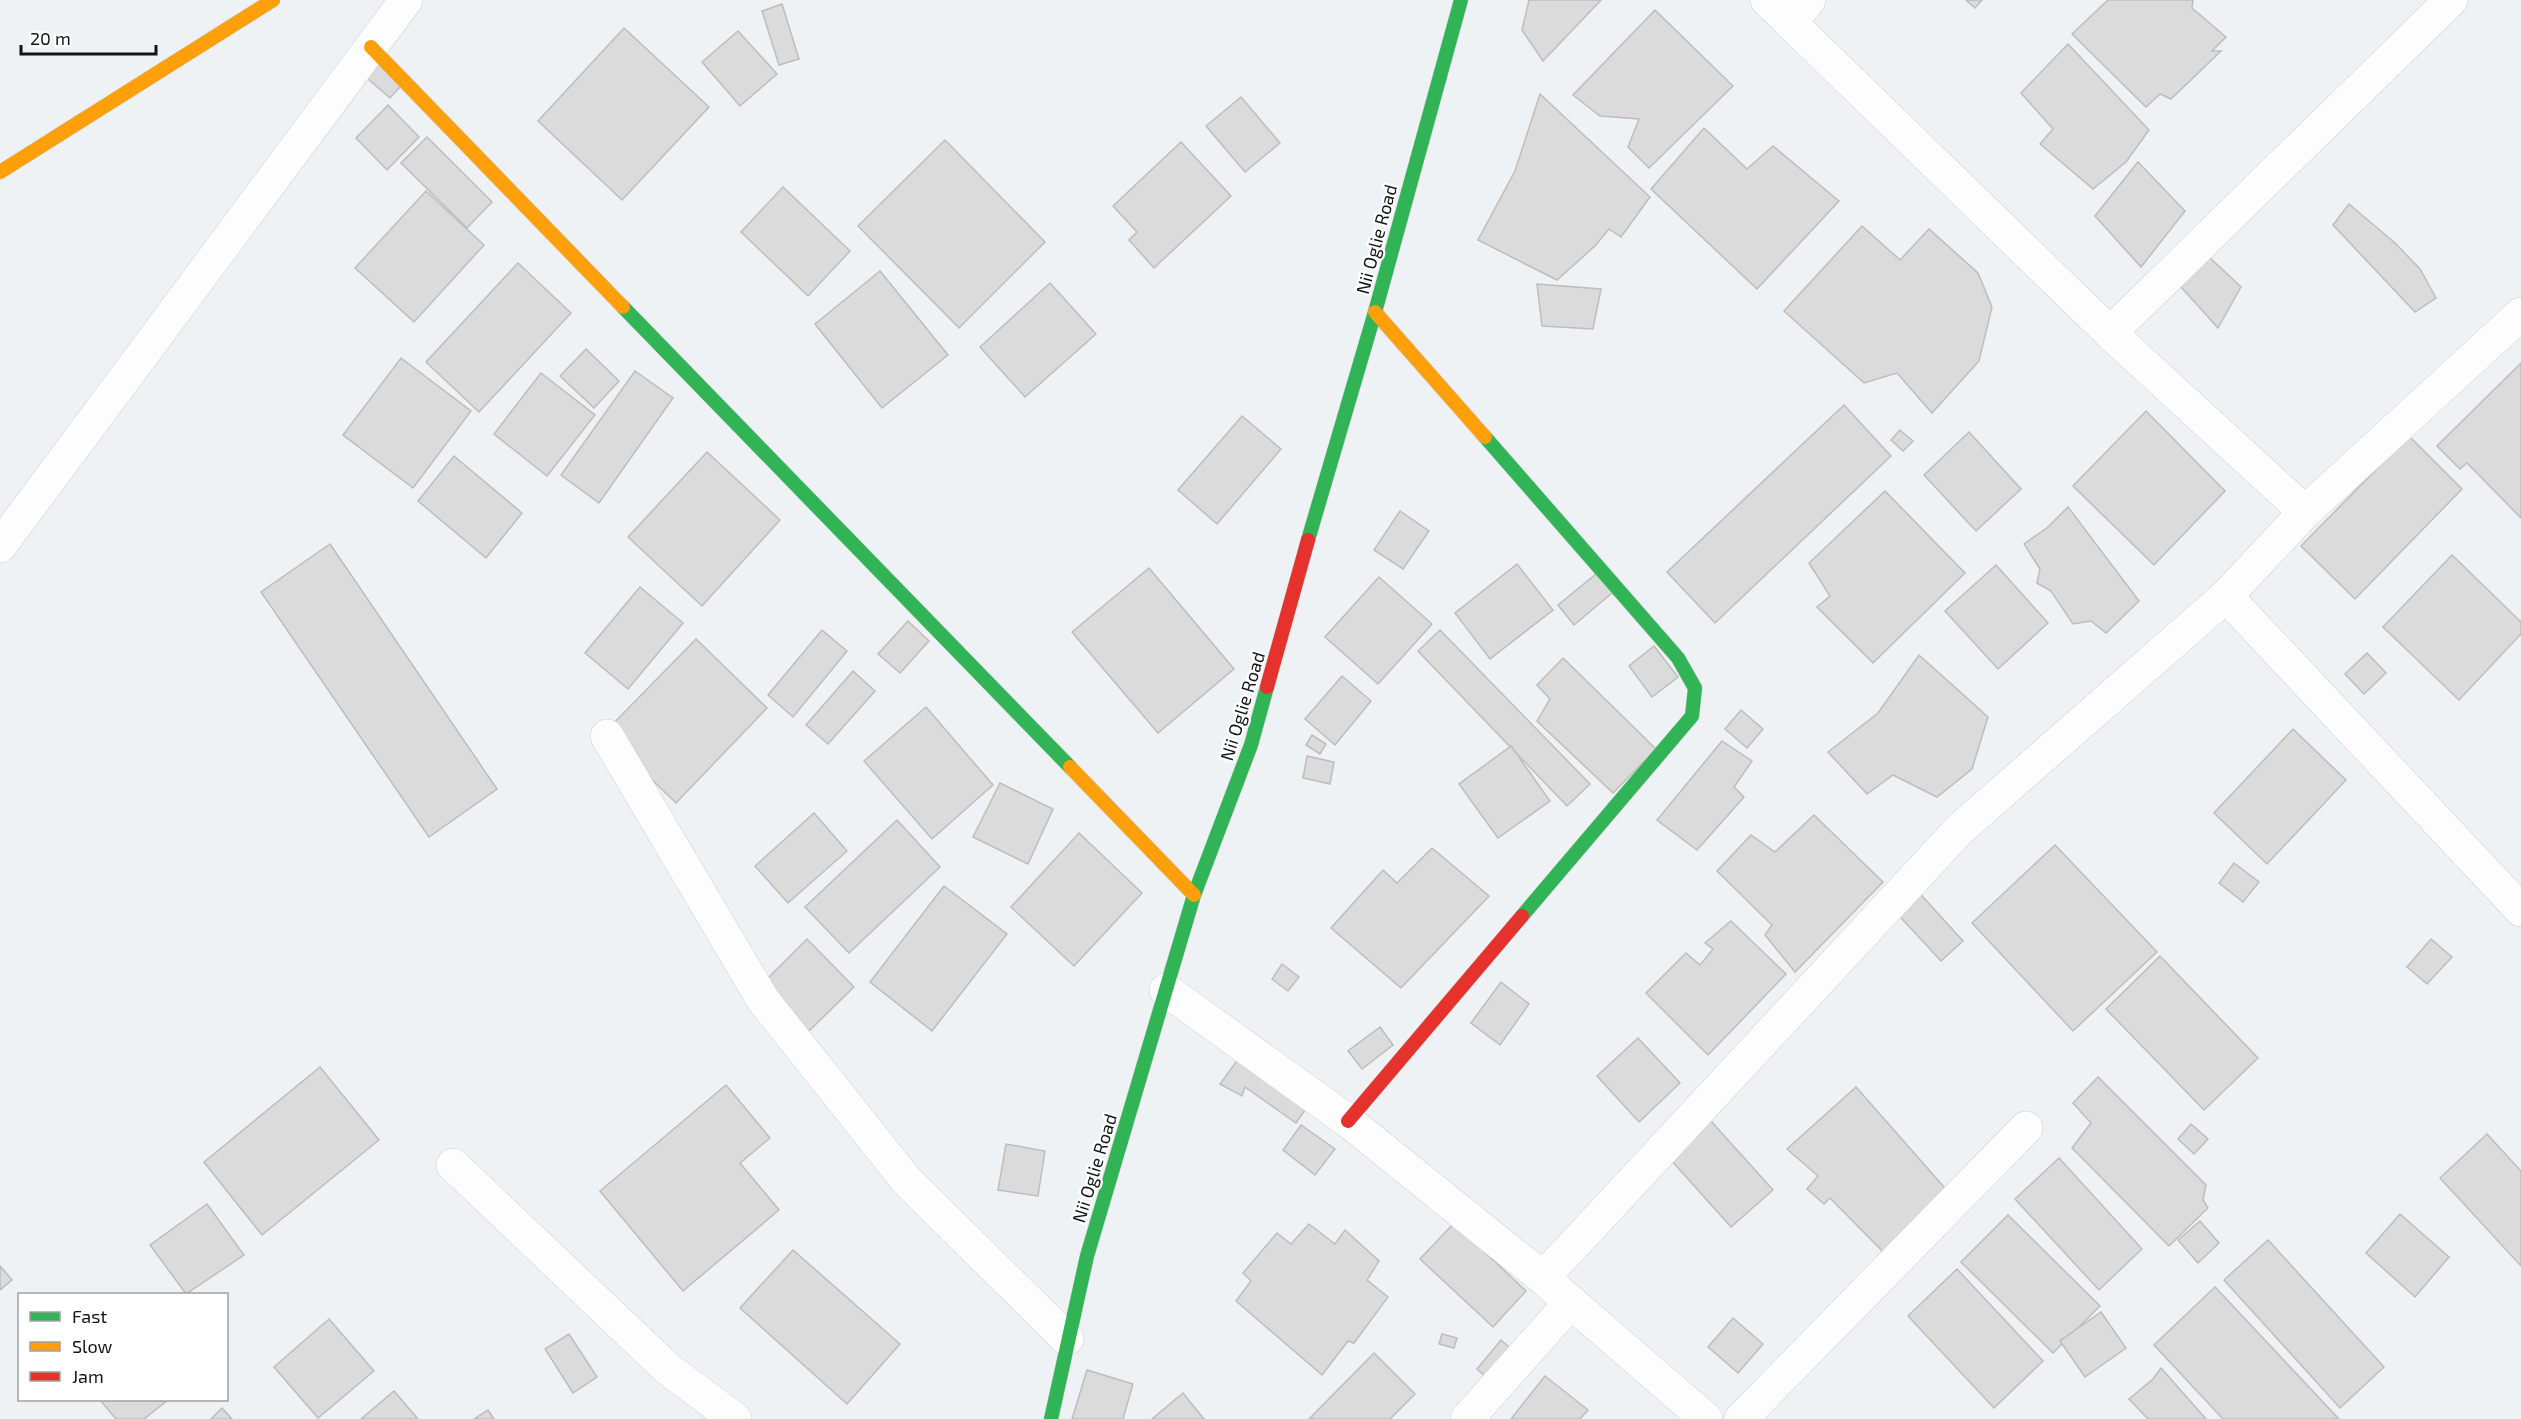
<svg xmlns="http://www.w3.org/2000/svg" width="2521" height="1419" font-family="'Exo 2',sans-serif">
<rect width="100%" height="100%" fill="#eff2f5"/>
<g fill="#dbdbdc" stroke="#bdbdbe" stroke-width="1.5">
<polygon points="1529,0 1601,0 1543,61 1522,30"/>
<polygon points="1966,0 1982,0 1975,8"/>
<polygon points="2108,0 2193,0 2192,8 2226,37 2212,51 2221,51 2171,99 2160,94 2146,107 2072,34"/>
<polygon points="782,4 799,59 779,65 762,11"/>
<polygon points="1655,10 1733,86 1649,168 1628,147 1639,119 1600,116 1573,95"/>
<polygon points="624,28 709,107 622,200 538,121"/>
<polygon points="738,31 777,74 740,106 702,62"/>
<polygon points="2068,44 2149,130 2126,162 2093,189 2040,144 2053,129 2021,93"/>
<polygon points="377,53 407,79 390,98 360,72"/>
<polygon points="1540,94 1650,197 1621,237 1609,229 1595,246 1557,280 1478,240 1515,171"/>
<polygon points="1241,97 1280,143 1245,172 1206,126"/>
<polygon points="388,105 419,137 387,170 356,138"/>
<polygon points="1704,128 1747,169 1773,146 1839,201 1757,289 1651,189"/>
<polygon points="427,137 492,202 467,228 401,163"/>
<polygon points="945,140 1045,242 959,328 858,226"/>
<polygon points="1181,142 1231,196 1154,268 1129,240 1137,232 1113,206"/>
<polygon points="2138,162 2185,211 2141,267 2095,216"/>
<polygon points="783,187 850,251 808,296 741,232"/>
<polygon points="426,191 484,245 414,322 355,268"/>
<polygon points="2349,204 2395,243 2420,269 2436,298 2415,312 2333,225"/>
<polygon points="1862,226 1900,260 1929,229 1978,273 1992,307 1979,361 1932,413 1897,373 1864,383 1784,311"/>
<polygon points="2207,255 2241,287 2218,328 2180,286"/>
<polygon points="518,263 571,313 479,412 426,362"/>
<polygon points="880,271 948,355 882,408 815,324"/>
<polygon points="1050,283 1096,334 1025,397 980,347"/>
<polygon points="1537,284 1601,289 1593,329 1542,326"/>
<polygon points="586,349 619,381 594,408 560,376"/>
<polygon points="401,358 471,411 413,488 343,435"/>
<polygon points="2521,363 2521,518 2467,463 2460,469 2437,446"/>
<polygon points="635,371 673,398 599,503 561,475"/>
<polygon points="541,373 595,415 547,476 494,434"/>
<polygon points="1844,405 1891,456 1715,623 1667,572"/>
<polygon points="2146,411 2225,491 2154,565 2073,486"/>
<polygon points="1242,416 1281,449 1217,524 1178,490"/>
<polygon points="1900,430 1913,441 1903,451 1891,440"/>
<polygon points="1969,432 2021,489 1976,531 1924,475"/>
<polygon points="2409,436 2462,489 2355,599 2301,546"/>
<polygon points="707,452 780,520 702,606 628,537"/>
<polygon points="454,456 522,513 486,558 418,501"/>
<polygon points="1885,491 1965,573 1873,663 1817,607 1830,596 1809,563"/>
<polygon points="2068,507 2139,601 2106,633 2091,621 2073,624 2051,591 2037,583 2040,569 2024,544 2048,527"/>
<polygon points="1400,511 1429,531 1403,569 1374,550"/>
<polygon points="330,544 497,789 429,837 261,592"/>
<polygon points="2452,555 2521,622 2521,634 2459,700 2383,627"/>
<polygon points="1517,564 1553,610 1490,659 1455,613"/>
<polygon points="1996,565 2048,623 1998,669 1945,611"/>
<polygon points="1149,568 1234,669 1158,733 1072,632"/>
<polygon points="1602,569 1618,588 1574,625 1558,605"/>
<polygon points="1379,577 1432,624 1378,684 1325,637"/>
<polygon points="640,587 683,623 628,689 585,653"/>
<polygon points="908,621 929,641 900,673 878,654"/>
<polygon points="822,630 847,651 793,717 768,695"/>
<polygon points="1440,630 1590,784 1567,806 1418,651"/>
<polygon points="696,639 767,708 676,803 604,733"/>
<polygon points="1654,646 1678,677 1652,697 1629,666"/>
<polygon points="2367,653 2386,673 2364,694 2345,674"/>
<polygon points="1919,655 1988,717 1972,769 1937,797 1893,775 1867,794 1828,752 1878,713"/>
<polygon points="1563,658 1656,749 1613,793 1537,721 1550,699 1537,685"/>
<polygon points="853,671 875,691 828,744 806,725"/>
<polygon points="1342,676 1371,701 1335,745 1305,719"/>
<polygon points="926,707 993,785 932,839 864,761"/>
<polygon points="1741,710 1763,729 1747,748 1725,729"/>
<polygon points="2293,729 2346,780 2267,864 2214,813"/>
<polygon points="1312,735 1326,744 1320,754 1306,745"/>
<polygon points="1722,741 1752,761 1734,787 1744,797 1697,850 1657,820"/>
<polygon points="1511,746 1550,801 1498,838 1459,784"/>
<polygon points="1307,756 1334,762 1330,784 1303,778"/>
<polygon points="1000,783 1053,809 1028,864 973,837"/>
<polygon points="814,813 847,851 788,903 755,866"/>
<polygon points="1814,815 1883,882 1795,972 1765,935 1772,925 1717,871 1751,835 1775,852"/>
<polygon points="897,820 940,867 849,953 805,907"/>
<polygon points="1079,833 1142,893 1074,966 1011,907"/>
<polygon points="2055,845 2157,952 2073,1031 1972,923"/>
<polygon points="1432,848 1489,896 1401,988 1331,928 1383,870 1397,883"/>
<polygon points="2234,863 2259,882 2243,902 2219,883"/>
<polygon points="944,886 1007,934 932,1031 870,982"/>
<polygon points="1913,886 1963,941 1941,961 1891,907"/>
<polygon points="1731,921 1786,974 1708,1055 1646,993 1686,953 1700,965 1713,949 1705,943"/>
<polygon points="807,939 854,987 804,1036 758,988"/>
<polygon points="2431,939 2452,957 2427,984 2407,967"/>
<polygon points="2160,956 2258,1058 2204,1110 2106,1009"/>
<polygon points="1282,964 1299,977 1288,991 1272,979"/>
<polygon points="1501,982 1529,1004 1500,1045 1471,1023"/>
<polygon points="1380,1027 1393,1045 1362,1069 1348,1051"/>
<polygon points="1638,1038 1680,1083 1639,1122 1597,1076"/>
<polygon points="1239,1058 1307,1107 1296,1123 1245,1087 1242,1096 1220,1084"/>
<polygon points="320,1067 379,1140 262,1235 204,1162"/>
<polygon points="2098,1077 2206,1185 2203,1200 2208,1208 2169,1246 2072,1148 2091,1123 2073,1103"/>
<polygon points="726,1085 770,1138 740,1163 779,1210 683,1291 600,1191"/>
<polygon points="1856,1087 1951,1195 1888,1257 1830,1198 1824,1204 1807,1189 1818,1176 1787,1149"/>
<polygon points="1711,1121 1773,1190 1731,1227 1670,1159"/>
<polygon points="2191,1124 2208,1139 2194,1154 2178,1139"/>
<polygon points="1301,1125 1335,1149 1315,1175 1283,1150"/>
<polygon points="2487,1134 2521,1171 2521,1266 2440,1178"/>
<polygon points="1006,1144 1045,1151 1038,1196 998,1190"/>
<polygon points="2059,1158 2142,1249 2099,1290 2015,1199"/>
<polygon points="207,1204 244,1255 186,1294 150,1245"/>
<polygon points="2400,1214 2449,1257 2415,1297 2366,1253"/>
<polygon points="2008,1215 2100,1306 2053,1353 1961,1262"/>
<polygon points="2200,1221 2219,1243 2198,1263 2178,1240"/>
<polygon points="1454,1223 1526,1291 1493,1327 1420,1259"/>
<polygon points="1309,1224 1335,1244 1345,1230 1379,1261 1367,1280 1388,1297 1354,1343 1348,1341 1322,1375 1236,1301 1251,1281 1243,1273 1277,1233 1291,1244"/>
<polygon points="2268,1240 2384,1367 2340,1408 2224,1280"/>
<polygon points="793,1250 900,1344 847,1404 740,1308"/>
<polygon points="0,1266 12,1280 0,1290"/>
<polygon points="1957,1269 2043,1361 1994,1408 1908,1316"/>
<polygon points="2215,1287 2339,1419 2223,1419 2154,1345"/>
<polygon points="2101,1312 2126,1348 2085,1377 2060,1341"/>
<polygon points="1733,1318 1763,1344 1738,1373 1708,1347"/>
<polygon points="329,1319 374,1371 318,1418 274,1367"/>
<polygon points="569,1334 597,1377 573,1393 545,1349"/>
<polygon points="1442,1334 1457,1338 1454,1348 1439,1344"/>
<polygon points="1501,1340 1510,1348 1486,1377 1477,1369"/>
<polygon points="1374,1353 1415,1394 1390,1419 1309,1419"/>
<polygon points="2161,1368 2206,1419 2148,1419 2129,1399 2153,1379"/>
<polygon points="1087,1370 1133,1384 1123,1419 1072,1419"/>
<polygon points="1545,1376 1588,1410 1580,1419 1511,1419"/>
<polygon points="394,1391 418,1419 361,1419"/>
<polygon points="1183,1393 1204,1419 1152,1419"/>
<polygon points="100,1400 168,1400 144,1419 116,1419"/>
<polygon points="222,1408 232,1419 211,1419"/>
<polygon points="488,1410 494,1419 474,1419"/>
</g>
<g fill="none" stroke-linecap="round" stroke-linejoin="round">
<g stroke="#cdcfd2" stroke-width="34">
<g id="street">
<polyline points="1767,0 2110,333 2305,512 2521,314"/>
<polyline points="1790,23 1809,0"/>
<polyline points="2110,333 2451,0"/>
<polyline points="2305,512 2226,596 2521,910"/>
<polyline points="0,546 406,0"/>
<polyline points="607,736 763,1000 907,1181 1067,1339"/>
<polyline points="1166,990 1348,1121 1543,1278 1706,1419"/>
<polyline points="453,1165 668,1369 735,1419"/>
<polyline points="1543,1278 1960,829 2226,596"/>
<polyline points="1467,1419 1571,1302"/>
<polyline points="1741,1419 2026,1128"/>
</g>
</g>
<g stroke="#cdcfd2" stroke-width="15">
<g id="fast">
<polyline points="623,307 1070,767"/>
<polyline points="1485,437 1678,658 1695,688 1692,716 1522,916"/>
<polyline points="1308,540 1375,312 1461,0"/>
<polyline points="1051,1419 1087,1256 1194,895 1251,745 1267,687"/>
</g>
</g>
<g stroke="#cdcfd2" stroke-width="15">
<g id="slow">
<polyline points="371,47 623,307"/>
<polyline points="0,172 273,0"/>
<polyline points="1375,312 1485,437"/>
<polyline points="1070,767 1194,895"/>
</g>
</g>
<g stroke="#cdcfd2" stroke-width="15">
<g id="jam">
<polyline points="1267,687 1308,540"/>
<polyline points="1348,1121 1522,916"/>
</g>
</g>
<use href="#street" stroke="#fdfdfe" stroke-width="33"/>
<use href="#fast" stroke="#30b455" stroke-width="14"/>
<use href="#slow" stroke="#ff9f0a" stroke-width="14"/>
<use href="#jam" stroke="#e5322d" stroke-width="14"/>
</g>
<g text-anchor="middle" dominant-baseline="central" stroke-width="4.5" stroke-linejoin="round" paint-order="stroke">
<g font-size="18" fill="#121416" stroke="#fff">
<text transform="translate(1376 239) rotate(-75)">Nii Oglie Road</text>
<text transform="translate(1242 706) rotate(-73)">Nii Oglie Road</text>
<text transform="translate(1094 1168) rotate(-73)">Nii Oglie Road</text>
</g>
</g>
<rect x="18" y="1293" width="210" height="108" fill="#ffffff" stroke="#a0a1a2" stroke-width="1.5"/>
<rect x="30" y="1312" width="30" height="9" fill="#30b455" stroke="#a0a1a2" stroke-width="1.5"/>
<text x="72" y="1323" font-size="18" fill="#121416">Fast</text>
<rect x="30" y="1342" width="30" height="9" fill="#ff9f0a" stroke="#a0a1a2" stroke-width="1.5"/>
<text x="72" y="1353" font-size="18" fill="#121416">Slow</text>
<rect x="30" y="1372" width="30" height="9" fill="#e5322d" stroke="#a0a1a2" stroke-width="1.5"/>
<text x="72" y="1383" font-size="18" fill="#121416">Jam</text>
<path d="M21 45v9h135v-9" fill="none" stroke="#121416" stroke-width="3"/>
<text x="30" y="45" font-size="18" fill="#121416" stroke="#ffffff" stroke-width="4.5" paint-order="stroke">20 m</text>
</svg>
